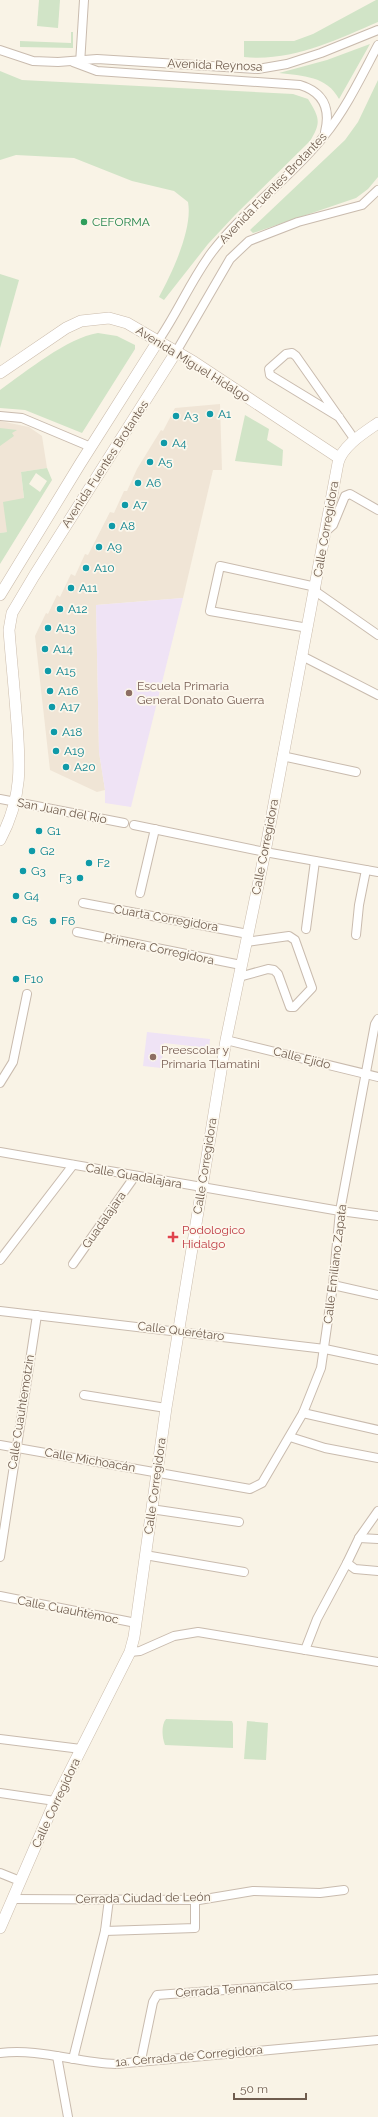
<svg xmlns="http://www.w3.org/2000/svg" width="378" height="2117" font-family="Raleway,sans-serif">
<rect width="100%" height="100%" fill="#f9f3e6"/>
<g fill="#f0e5d6">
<polygon points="220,404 222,470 213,470 183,598 96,605 99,752 105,790 97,792 50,770 35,636 46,613 48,614 57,595 60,597 71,574 75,576 85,554 88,555 110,512 114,513 124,491 127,491 137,469 161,430 163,431 175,408"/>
<polygon points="0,421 29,427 42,436 47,468 21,472 24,499 7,532 0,533"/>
</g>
<g fill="#efe3f5">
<polygon points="183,598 131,807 105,803 105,790 99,752 96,605"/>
<polygon points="147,1032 210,1039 209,1048 164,1043 161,1068 143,1066"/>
</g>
<g fill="#d1e4c7" fill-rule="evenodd">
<polygon points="39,0 60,0 58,28 37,26"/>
<path d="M 376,0 L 378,0 L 378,22 C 336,40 291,62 244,57 L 244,41 L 294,41 L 313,34 Z"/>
<polygon points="71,32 73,32 73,48 20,47 20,41 71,43"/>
<path d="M 370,44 L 339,99 C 327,76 303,76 279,73 L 327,60 Z"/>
<path d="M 0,71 L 22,80 L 293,94 L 308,99 C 319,117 322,122 310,141 L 235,215 L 208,244 L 164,300 L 159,297 C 172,273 193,229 188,202 L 174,191 L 132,181 L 74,158 L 16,155 L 0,160 Z"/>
<polygon points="378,80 378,177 368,189 356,198 253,233 250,230 345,140 358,122"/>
<polygon points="0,274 19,280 0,348"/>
<path d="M 98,333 L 117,336 L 135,345 L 135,349 L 82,433 L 25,410 L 0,408 L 0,390 C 27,371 67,338 98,333 Z"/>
<polygon points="245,415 269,429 267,440 283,450 282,466 235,461"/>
<polygon points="0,428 17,430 12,433 14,436 0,446"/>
<path d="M 47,468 L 52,480 L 0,564 L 0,533 L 7,532 L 3,502 L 24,498 L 21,472 ZM 36,473 L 47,481 L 40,492 L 29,484 Z"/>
<path d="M 166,1719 L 232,1721 L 233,1724 L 233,1748 L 165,1745 C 162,1738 161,1725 166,1719 Z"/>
<polygon points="247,1721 268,1723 266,1760 244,1759"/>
</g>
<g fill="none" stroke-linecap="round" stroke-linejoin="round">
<g stroke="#c9bbae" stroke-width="10">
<g id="street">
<polyline points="0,50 33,61 58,62 97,59 258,69 287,64 321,53 378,30"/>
<path d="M 73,62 L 97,71 L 300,85 C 323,92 331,108 325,132"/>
<polyline points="80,64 84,0"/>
<path d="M 158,341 C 178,312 191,280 212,252 C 245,209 291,178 324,136 C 346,109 362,75 378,45"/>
<polyline points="176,352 230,259 249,241 298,222 362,205 378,190"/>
<polyline points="0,416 22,418 91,447"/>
<polyline points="339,417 270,375 269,369 286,354 292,353 296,356 355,440"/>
<polyline points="324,533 333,525 345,496 350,494 378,510"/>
<polyline points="315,591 378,635"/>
<polyline points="308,628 210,611 220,566 316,587"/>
<polyline points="302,656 378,695"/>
<polyline points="282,756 356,772"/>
<polyline points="0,799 124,823"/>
<polyline points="134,825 265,852 378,872"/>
<polyline points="140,893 155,829"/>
<polyline points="83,903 248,934"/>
<polyline points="306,929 315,861"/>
<polyline points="77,932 241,965"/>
<polyline points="356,935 359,905 366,870"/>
<polyline points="239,977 268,969 274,970 278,974 290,1007 294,1007 312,988 295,940 289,936 246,942"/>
<polyline points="226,1040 378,1077"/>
<polyline points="0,1083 13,1062 27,994"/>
<polyline points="0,1152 340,1211 378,1216"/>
<polyline points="0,1260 73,1165"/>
<polyline points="73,1264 135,1176"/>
<polyline points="333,1285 378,1295"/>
<polyline points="0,1311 325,1349 378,1360"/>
<polyline points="84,1395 166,1408"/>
<polyline points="303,1413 378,1430"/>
<polyline points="290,1437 325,1448 378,1458"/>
<polyline points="0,1445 250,1489 262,1483 303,1413 321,1368 333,1285 340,1211 375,1024 378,1019"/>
<polyline points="151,1509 239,1522"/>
<polyline points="359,1538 378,1539"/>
<polyline points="145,1555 244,1572"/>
<polyline points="0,1557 37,1315"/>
<polyline points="347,1563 359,1538 378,1511"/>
<polyline points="0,1596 136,1623"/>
<polyline points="305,1650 317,1619 347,1563 355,1569 378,1571"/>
<polyline points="130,1652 140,1651 174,1636 198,1632 378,1662"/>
<polyline points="0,1739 81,1749"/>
<polyline points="0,1793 55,1801"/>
<polyline points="0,1873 20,1881"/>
<polyline points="13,1899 199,1900 253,1891 320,1893 344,1890"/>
<polyline points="105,1931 195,1928 195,1900"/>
<path d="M 0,2053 C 40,2048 77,2063 116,2064 L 378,2040"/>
<polyline points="57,2056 68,2117"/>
<polyline points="73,2059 105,1931 109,1899"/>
<polyline points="141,2060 153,2002 157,1995 378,1979"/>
</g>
</g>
<g stroke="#cbbcac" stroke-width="12">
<g id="secondary">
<polyline points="0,373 66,328 81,321 109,318 127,323 194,362 339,458"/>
<polyline points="0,595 80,464 158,341"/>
<path d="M 0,840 C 24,795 20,761 16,712 C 14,685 11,657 9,630 L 12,613 L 34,576 L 176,352"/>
<path d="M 0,1928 L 55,1801 L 130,1652 L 134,1637 L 166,1408 L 226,1040 L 265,852 L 338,463 C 342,446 365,432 378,423"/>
</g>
</g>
<use href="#street" stroke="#fff" stroke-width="8"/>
<use href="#secondary" stroke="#fff" stroke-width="11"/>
</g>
<circle fill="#2e9e5b" stroke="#fcf7ec" stroke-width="1.5" cx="84" cy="222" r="4"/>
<g fill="#0f9aa8" stroke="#fcf7ec" stroke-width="1.5">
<circle cx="210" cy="414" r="4"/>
<circle cx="176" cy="416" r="4"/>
<circle cx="164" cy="443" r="4"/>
<circle cx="150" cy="462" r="4"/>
<circle cx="138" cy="483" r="4"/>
<circle cx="125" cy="505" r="4"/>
<circle cx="112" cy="526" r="4"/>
<circle cx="99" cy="547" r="4"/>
<circle cx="86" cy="568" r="4"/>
<circle cx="71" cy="588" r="4"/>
<circle cx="60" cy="609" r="4"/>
<circle cx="48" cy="628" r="4"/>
<circle cx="45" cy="649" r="4"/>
<circle cx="48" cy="671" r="4"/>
<circle cx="50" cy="691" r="4"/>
<circle cx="52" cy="707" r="4"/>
<circle cx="54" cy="732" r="4"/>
<circle cx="56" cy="751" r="4"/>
<circle cx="66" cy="767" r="4"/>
<circle cx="39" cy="831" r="4"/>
<circle cx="32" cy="851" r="4"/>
<circle cx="89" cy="863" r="4"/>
<circle cx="23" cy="871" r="4"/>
<circle cx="80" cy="878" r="4"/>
<circle cx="16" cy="896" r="4"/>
<circle cx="14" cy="920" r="4"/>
<circle cx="53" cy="921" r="4"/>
<circle cx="16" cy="979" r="4"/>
</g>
<g fill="#8d6e63" stroke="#fcf7ec" stroke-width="1.5">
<circle cx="129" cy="693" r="4"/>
<circle cx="153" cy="1057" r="4"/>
</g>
<path fill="#e0444e" stroke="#fcf7ec" stroke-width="1.5" d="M171 1231h4v4h4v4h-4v4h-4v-4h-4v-4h4z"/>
<g text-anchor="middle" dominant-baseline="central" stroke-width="3.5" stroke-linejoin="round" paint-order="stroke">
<g font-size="12" fill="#6f5c4e" stroke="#fcf7ec">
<text transform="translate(215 65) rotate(2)">Avenida Reynosa</text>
<text transform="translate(273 188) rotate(-46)">Avenida Fuentes Brotantes</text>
<text transform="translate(193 364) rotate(32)">Avenida Miguel Hidalgo</text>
<text transform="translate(105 464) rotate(-57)">Avenida Fuentes Brotantes</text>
<text transform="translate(326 529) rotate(-80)">Calle Corregidora</text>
<text transform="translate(62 811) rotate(11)">San Juan del Río</text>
<text transform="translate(265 847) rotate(-79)">Calle Corregidora</text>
<text transform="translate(166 918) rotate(10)">Cuarta Corregidora</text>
<text transform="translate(159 949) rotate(12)">Primera Corregidora</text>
<text transform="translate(302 1058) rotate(14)">Calle Ejido</text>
<text transform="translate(205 1166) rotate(-81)">Calle Corregidora</text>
<text transform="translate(134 1176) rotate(10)">Calle Guadalajara</text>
<text transform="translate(104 1220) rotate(-55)">Guadalajara</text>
<text transform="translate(335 1264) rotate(-83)">Calle Emiliano Zapata</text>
<text transform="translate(181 1331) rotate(7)">Calle Querétaro</text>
<text transform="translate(21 1412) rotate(-81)">Calle Cuauhtemotzin</text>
<text transform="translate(90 1460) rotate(10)">Calle Michoacán</text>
<text transform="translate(155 1486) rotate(-82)">Calle Corregidora</text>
<text transform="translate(68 1610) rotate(11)">Calle Cuauhtémoc</text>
<text transform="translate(56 1803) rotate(-65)">Calle Corregidora</text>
<text transform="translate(143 1898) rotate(-1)">Cerrada Ciudad de León</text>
<text transform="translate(234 1989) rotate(-4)">Cerrada Tennancalco</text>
<text transform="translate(189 2056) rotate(-5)">1a. Cerrada de Corregidora</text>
</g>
<g font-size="12" fill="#27864d" stroke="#fcf7ec" text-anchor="start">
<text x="92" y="222">CEFORMA</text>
</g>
<g font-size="12" fill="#0d838f" stroke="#fcf7ec" text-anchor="start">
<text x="218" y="414">A1</text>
<text x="184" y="416">A3</text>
<text x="172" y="443">A4</text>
<text x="158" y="462">A5</text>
<text x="146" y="483">A6</text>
<text x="133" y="505">A7</text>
<text x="120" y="526">A8</text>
<text x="107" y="547">A9</text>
<text x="94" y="568">A10</text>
<text x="79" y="588">A11</text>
<text x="68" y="609">A12</text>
<text x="56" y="628">A13</text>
<text x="53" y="649">A14</text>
<text x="56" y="671">A15</text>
<text x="58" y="691">A16</text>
<text x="60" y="707">A17</text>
<text x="62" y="732">A18</text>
<text x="64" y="751">A19</text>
<text x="74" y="767">A20</text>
<text x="47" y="831">G1</text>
<text x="40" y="851">G2</text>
<text x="97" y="863">F2</text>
<text x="31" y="871">G3</text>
<text x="72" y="878" text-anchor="end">F3</text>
<text x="24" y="896">G4</text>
<text x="22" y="920">G5</text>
<text x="61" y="921">F6</text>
<text x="24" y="979">F10</text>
</g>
<g font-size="12" fill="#785e54" stroke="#fcf7ec" text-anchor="start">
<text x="137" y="686">Escuela Primaria<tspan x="137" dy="14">General Donato Guerra</tspan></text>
<text x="161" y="1050">Preescolar y<tspan x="161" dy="14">Primaria Tlamatini</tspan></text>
</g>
<g font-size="12" fill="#be3a42" stroke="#fcf7ec" text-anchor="start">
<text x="182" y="1230">Podologico<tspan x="182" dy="14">Hidalgo</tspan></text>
</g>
</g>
<path d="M234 2093v6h72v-6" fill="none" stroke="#6f5c4e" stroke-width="2"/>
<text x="240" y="2093" font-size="12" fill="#6f5c4e" stroke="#fcf7ec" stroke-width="3" paint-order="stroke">50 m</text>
</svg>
